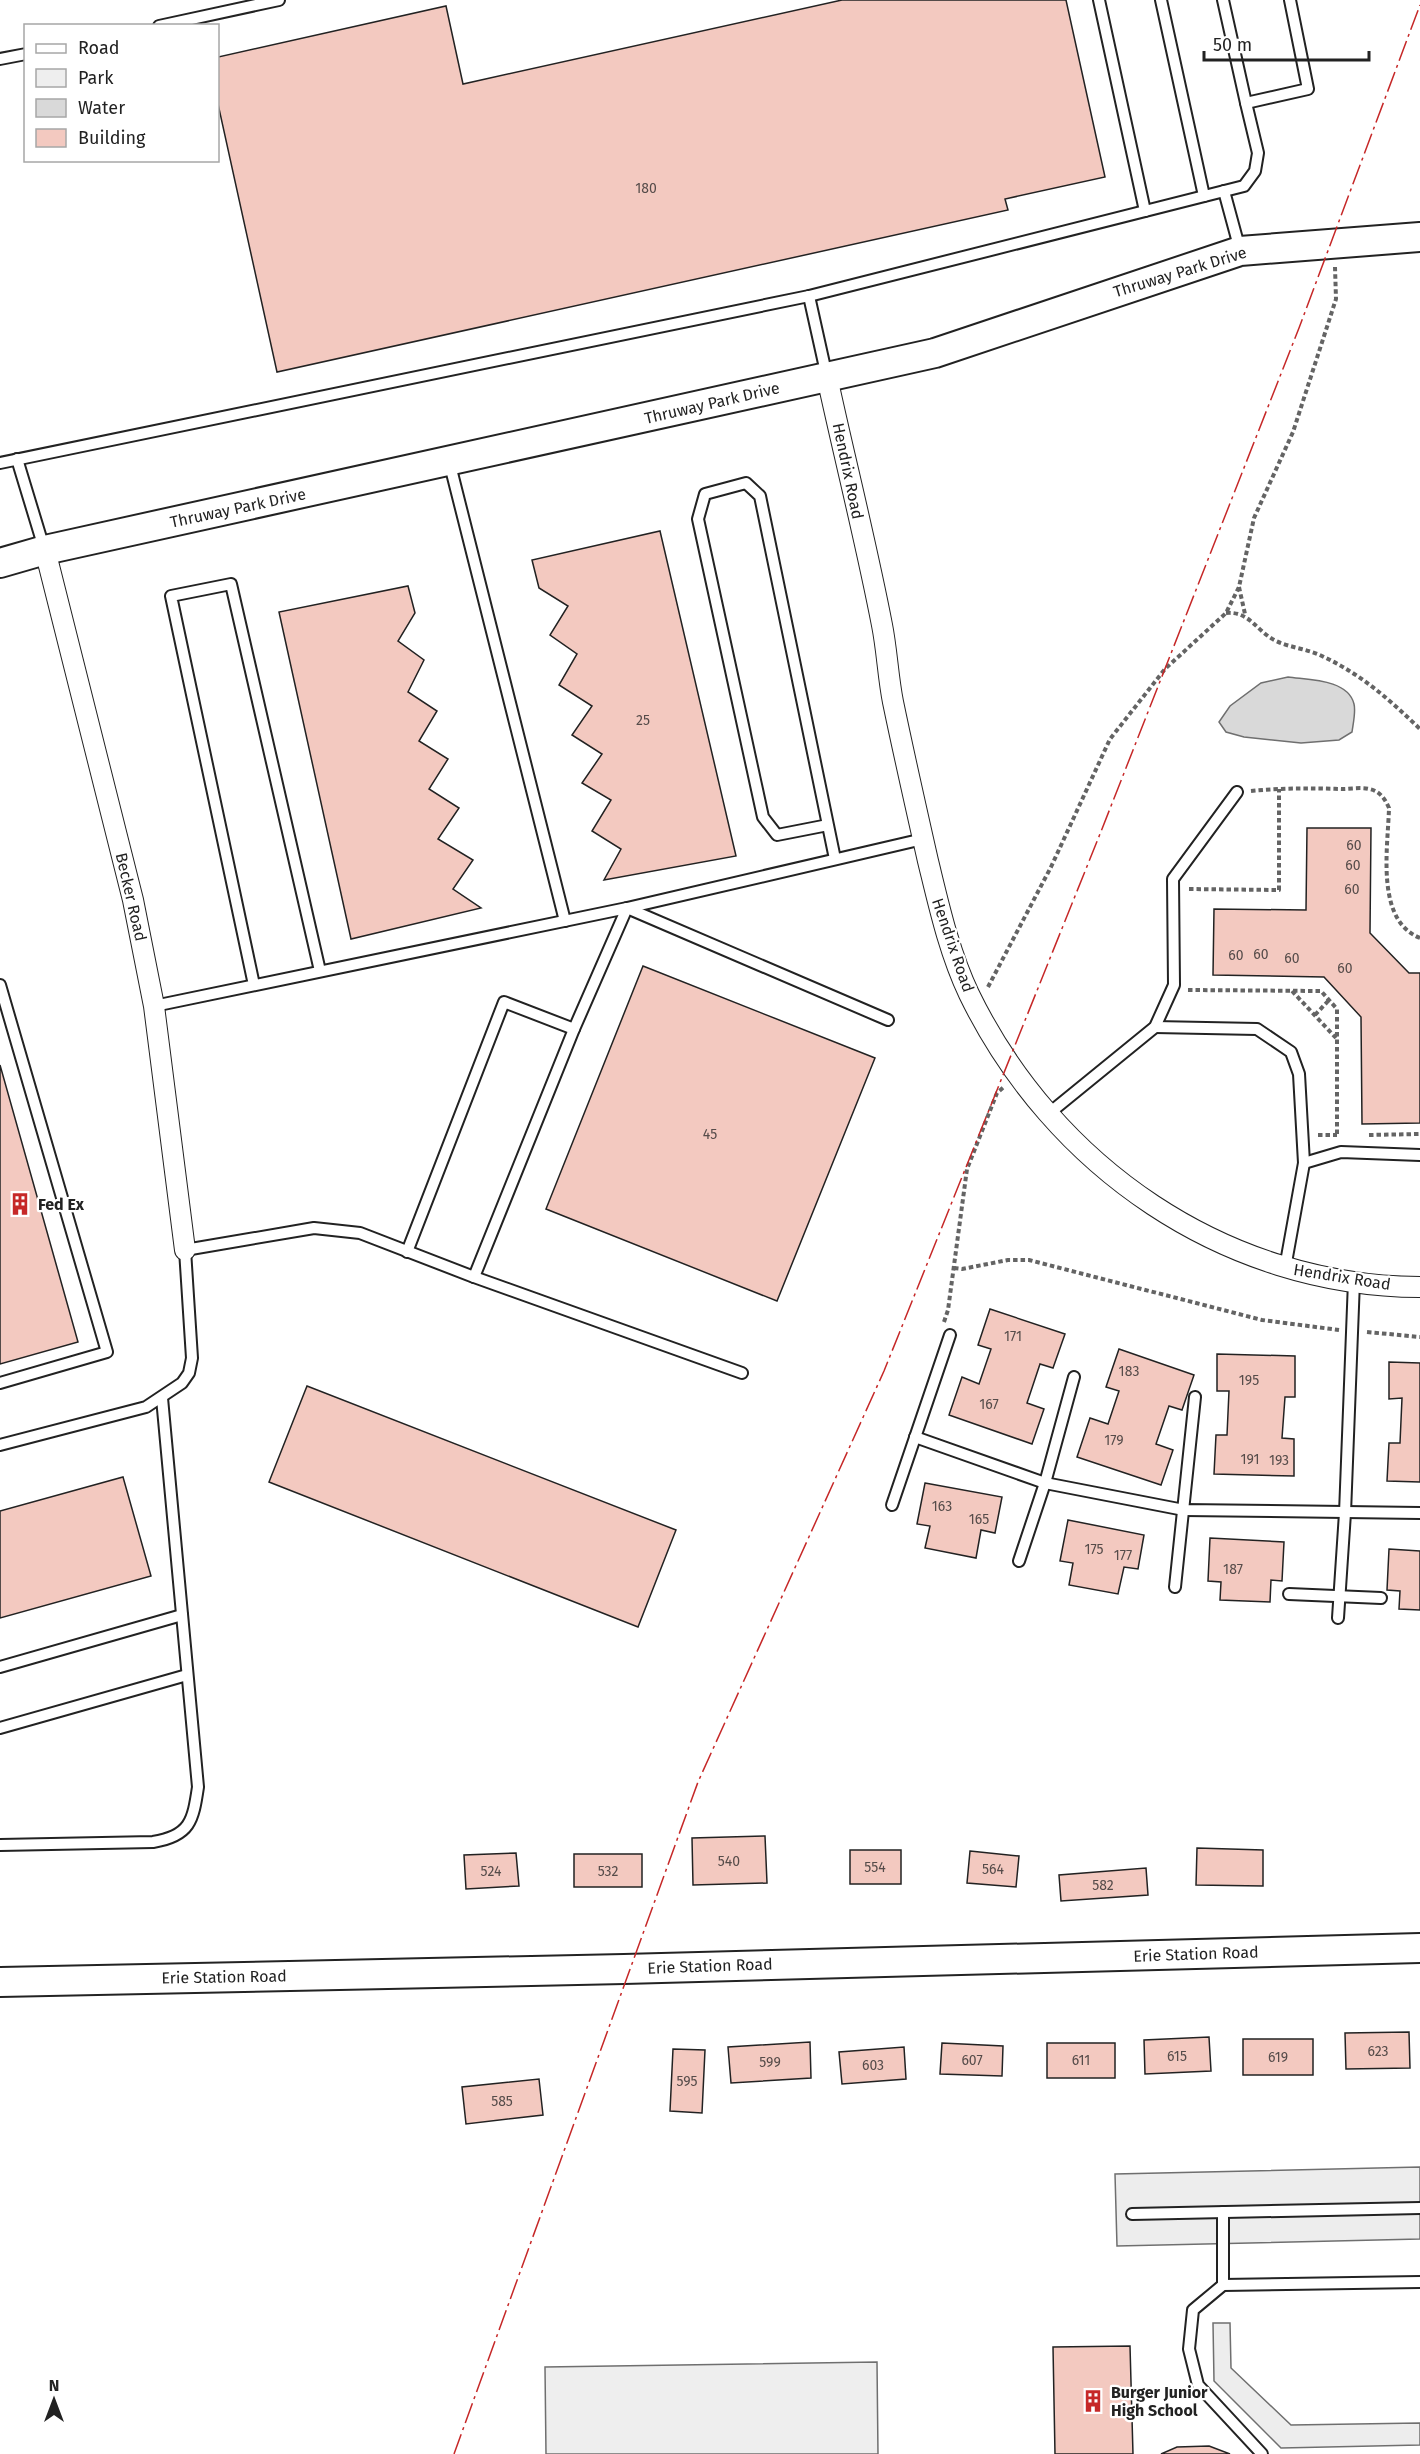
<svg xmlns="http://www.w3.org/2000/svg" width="1420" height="2454" font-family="'Fira Sans',sans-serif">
<rect width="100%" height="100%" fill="#fff"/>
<polygon fill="#eee" stroke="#6f6f6f" stroke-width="1.5" points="877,2362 878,2454 546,2454 545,2367"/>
<g fill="#ededed" stroke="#6f6f6f" stroke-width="1.5">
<polygon points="1420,2167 1420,2239 1117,2246 1115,2174"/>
<polygon points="1213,2323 1230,2323 1231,2368 1291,2425 1420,2423 1420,2445 1281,2448 1214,2381"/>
</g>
<path fill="#d9d9d9" stroke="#6f6f6f" stroke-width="1.5" d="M 1288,677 C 1308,680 1348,679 1354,704 C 1356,712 1353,724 1352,732 L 1339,740 L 1301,743 L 1244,737 L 1226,732 L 1219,722 L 1230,706 L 1261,683 Z"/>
<g fill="#f3c9c0" stroke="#222" stroke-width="1.5">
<polygon points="842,0 1066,0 1105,177 1005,199 1008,210 277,372 218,104 218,57 446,6 463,84"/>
<polygon points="660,531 736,856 604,880 621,849 592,831 611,800 582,783 602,754 572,735 592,706 559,685 577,654 550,635 568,606 539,588 532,560"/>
<polygon points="408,586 415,613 398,641 424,660 408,692 437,711 419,741 448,759 429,789 459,808 438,839 473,860 453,889 481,908 351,939 279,612"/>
<polygon points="1307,828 1371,828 1370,933 1409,973 1420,973 1420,1123 1362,1124 1361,1017 1324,977 1213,975 1214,909 1306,910"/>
<polygon points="643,966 875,1058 777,1301 546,1209"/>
<polygon points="0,1065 78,1342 0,1364"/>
<polygon points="990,1309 1065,1334 1053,1368 1040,1364 1027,1403 1044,1409 1032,1444 949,1415 962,1377 979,1384 991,1349 978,1345"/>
<polygon points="1119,1349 1194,1375 1182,1410 1169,1406 1156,1444 1173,1450 1161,1485 1077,1457 1090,1418 1108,1424 1119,1391 1106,1387"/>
<polygon points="1217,1354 1295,1356 1295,1397 1285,1397 1282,1438 1294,1439 1294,1476 1214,1474 1216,1435 1227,1435 1229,1391 1217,1391"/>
<polygon points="1389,1362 1420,1363 1420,1482 1387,1481 1389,1443 1400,1443 1402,1398 1389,1399"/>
<polygon points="307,1386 676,1530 638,1627 269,1482"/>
<polygon points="123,1477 151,1576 0,1618 0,1511"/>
<polygon points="925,1483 1002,1497 995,1533 981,1530 976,1558 925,1548 930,1526 917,1524"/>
<polygon points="1068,1520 1144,1535 1138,1569 1124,1567 1118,1594 1069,1585 1073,1563 1060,1561"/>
<polygon points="1210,1538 1284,1542 1282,1581 1271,1580 1270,1602 1220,1600 1221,1582 1208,1581"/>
<polygon points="1389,1549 1420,1551 1420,1610 1399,1609 1400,1591 1387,1590"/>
<polygon points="765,1836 767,1883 693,1885 692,1838"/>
<polygon points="1197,1848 1263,1850 1263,1886 1196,1885"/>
<rect x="850" y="1850" width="51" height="34"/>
<polygon points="970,1851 1019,1856 1016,1887 967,1883"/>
<polygon points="516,1853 519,1886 466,1889 464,1855"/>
<rect x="574" y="1854" width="68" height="33"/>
<polygon points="1146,1868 1148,1895 1061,1901 1059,1875"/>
<polygon points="1409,2032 1410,2068 1346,2069 1345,2033"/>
<polygon points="1209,2037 1211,2071 1145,2074 1144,2040"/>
<rect x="1243" y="2039" width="70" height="36"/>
<polygon points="810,2042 811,2078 731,2083 728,2047"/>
<polygon points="942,2043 1003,2046 1002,2076 940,2074"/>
<rect x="1047" y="2043" width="68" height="35"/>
<polygon points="904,2047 906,2079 842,2084 839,2052"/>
<polygon points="673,2049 705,2050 702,2113 670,2111"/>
<polygon points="539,2079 543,2115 466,2124 462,2087"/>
<polygon points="1130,2346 1133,2454 1055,2454 1053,2347"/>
<polygon points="1209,2446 1230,2454 1161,2454 1177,2447"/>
</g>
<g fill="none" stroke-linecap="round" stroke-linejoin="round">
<g stroke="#222" stroke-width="14">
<g id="service">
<polyline points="1099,0 1145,211"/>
<polyline points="1161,0 1204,196"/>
<polyline points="1223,0 1246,103"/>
<polyline points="159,26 279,0"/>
<polyline points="0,59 26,54"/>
<polyline points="1224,191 1240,250"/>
<polyline points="809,296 827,377"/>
<polyline points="17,459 44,548"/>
<polyline points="449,461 565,921"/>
<polyline points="0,463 809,296 1244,186 1255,171 1258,153 1246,103 1308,89 1290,0"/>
<polyline points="828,825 777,835 763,817 698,519 705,494 746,483 760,496 835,859"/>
<polyline points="0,985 107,1352 0,1383"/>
<polyline points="254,985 171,596 231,584 320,971"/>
<polyline points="154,1006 627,908 923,839"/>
<polyline points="1155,1027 1257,1029 1291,1052 1299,1074 1304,1163 1285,1268"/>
<polyline points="1047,1115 1155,1027 1174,985 1173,879 1237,792"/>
<polyline points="1304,1163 1341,1152 1420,1155"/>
<polyline points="407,1252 504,1002 574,1029"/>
<polyline points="474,1277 574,1029 627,908 888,1020"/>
<polyline points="915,1437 1045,1483 1184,1510 1420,1513"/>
<polyline points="0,1445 146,1407 182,1383 189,1373 192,1358 185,1250 314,1228 360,1233 474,1277 742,1373"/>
<polyline points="892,1505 950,1335"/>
<polyline points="1019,1561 1045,1483 1074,1377"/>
<polyline points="1175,1587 1195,1397"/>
<polyline points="1289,1594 1381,1598"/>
<polyline points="1338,1618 1345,1513 1354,1281"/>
<polyline points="0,1667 182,1615"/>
<polyline points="0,1728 187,1675"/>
<path d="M 0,1845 L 153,1842 C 190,1836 193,1821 198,1787 L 162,1398"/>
<polyline points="1223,2212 1223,2285"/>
<polyline points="1132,2214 1420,2208"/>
<polyline points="1262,2454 1198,2385 1189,2349 1193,2310 1223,2285 1420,2282"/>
</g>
</g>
<g stroke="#222" stroke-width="22">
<g id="minor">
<path d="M 827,377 C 845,460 866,542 882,625 C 887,650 888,677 893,702 C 904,755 916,808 928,861 C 939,906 949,952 969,994 C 1053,1167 1225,1286 1420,1287"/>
<polyline points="45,550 133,900 154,1006 185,1250"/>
</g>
</g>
<g stroke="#222" stroke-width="32">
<g id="secondary">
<polyline points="0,563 45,550 935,353 1240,251 1420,237"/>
<polyline points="0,1982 624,1969 1420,1948"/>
</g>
</g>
<g stroke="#646464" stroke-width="4" stroke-dasharray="4.5 3" stroke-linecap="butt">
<polyline points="1239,587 1245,614"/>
<path d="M 1226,613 C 1250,611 1256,631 1276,641 C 1291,648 1309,649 1324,657 C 1362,675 1390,700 1420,729"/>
<path d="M 1251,791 C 1281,788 1311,788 1341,789 C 1350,789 1361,787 1369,789 C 1380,791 1385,799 1389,808 C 1388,848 1375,920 1420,938"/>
<polyline points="1189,889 1279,890 1279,789"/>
<polyline points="988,987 1051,867 1110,739 1165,669 1226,613 1239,587 1254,518 1293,432 1336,299 1335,267"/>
<polyline points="1188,990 1321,991 1337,1009 1337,1135"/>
<polyline points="1292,991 1336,1038"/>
<polyline points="1315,1015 1329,1000"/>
<polyline points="1318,1135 1337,1135"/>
<polyline points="1369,1135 1420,1134"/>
<polyline points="954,1268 962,1269 1008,1260 1029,1260 1262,1320 1339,1330"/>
<polyline points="944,1322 948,1310 967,1169 997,1093 1005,1086"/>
<polyline points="1367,1332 1420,1337"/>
</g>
<use href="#service" stroke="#fff" stroke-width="10"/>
<use href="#minor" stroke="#fff" stroke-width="20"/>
<use href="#secondary" stroke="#fff" stroke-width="28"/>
<polyline stroke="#c62828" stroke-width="1.5" stroke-dasharray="21 4.5 3 4.5" stroke-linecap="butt" points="454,2454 698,1782 884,1371 1100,834 1299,328 1420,5"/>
</g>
<defs>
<g id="building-bare" transform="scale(1.8)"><path d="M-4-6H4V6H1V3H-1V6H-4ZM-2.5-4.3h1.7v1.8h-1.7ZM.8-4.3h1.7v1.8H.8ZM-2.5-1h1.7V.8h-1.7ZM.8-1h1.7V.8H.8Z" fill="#c62828" stroke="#fff" stroke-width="2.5" paint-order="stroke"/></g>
</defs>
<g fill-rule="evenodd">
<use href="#building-bare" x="20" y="1204"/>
<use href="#building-bare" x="1093" y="2401"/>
</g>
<g text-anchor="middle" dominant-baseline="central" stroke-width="4.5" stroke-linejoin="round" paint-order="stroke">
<g font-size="14" fill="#564c4a">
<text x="646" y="188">180</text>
<text x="643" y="720">25</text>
<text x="1354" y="845">60</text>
<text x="1353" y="865">60</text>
<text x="1352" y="889">60</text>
<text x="1261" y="954">60</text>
<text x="1236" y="955">60</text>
<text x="1292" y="958">60</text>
<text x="1345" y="968">60</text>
<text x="710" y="1134">45</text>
<text x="1013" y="1336">171</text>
<text x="1129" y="1371">183</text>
<text x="1249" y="1380">195</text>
<text x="989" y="1404">167</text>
<text x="1114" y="1440">179</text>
<text x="1250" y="1459">191</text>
<text x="1279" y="1460">193</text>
<text x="942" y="1506">163</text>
<text x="979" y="1519">165</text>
<text x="1094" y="1549">175</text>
<text x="1123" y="1555">177</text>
<text x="1233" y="1569">187</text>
<text x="729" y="1861">540</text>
<text x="875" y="1867">554</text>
<text x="993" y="1869">564</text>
<text x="491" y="1871">524</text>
<text x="608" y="1871">532</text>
<text x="1103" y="1885">582</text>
<text x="1378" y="2051">623</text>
<text x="1177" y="2056">615</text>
<text x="1278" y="2057">619</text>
<text x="972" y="2060">607</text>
<text x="1081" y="2060">611</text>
<text x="770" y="2062">599</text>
<text x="873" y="2065">603</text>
<text x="687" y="2081">595</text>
<text x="502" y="2101">585</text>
</g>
<g font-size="16" fill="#222" stroke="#fff">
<text transform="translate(1180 272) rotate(-17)">Thruway Park Drive</text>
<text transform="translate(712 403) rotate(-13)">Thruway Park Drive</text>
<text transform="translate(848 471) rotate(78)">Hendrix Road</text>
<text transform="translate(238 508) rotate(-12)">Thruway Park Drive</text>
<text transform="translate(131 897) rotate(77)">Becker Road</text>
<text transform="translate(953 945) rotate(71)">Hendrix Road</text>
<text transform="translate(1342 1277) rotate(9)">Hendrix Road</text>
<text transform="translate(1196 1954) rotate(-2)">Erie Station Road</text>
<text transform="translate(710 1966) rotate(-2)">Erie Station Road</text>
<text transform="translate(224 1977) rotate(-1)">Erie Station Road</text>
</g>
<g font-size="16" font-weight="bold" fill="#222" stroke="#fff" text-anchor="start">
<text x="38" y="1204">Fed Ex</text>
<text x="1111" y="2392">Burger Junior<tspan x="1111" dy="18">High School</tspan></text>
</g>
</g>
<rect x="24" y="24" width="195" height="138" fill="#ffffff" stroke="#a7a7a7" stroke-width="1.5"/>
<rect x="36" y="44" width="30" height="9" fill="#ffffff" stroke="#a7a7a7" stroke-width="1.5"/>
<text x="78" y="54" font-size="18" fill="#222222">Road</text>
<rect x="36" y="69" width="30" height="18" fill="#eeeeee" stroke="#a7a7a7" stroke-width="1.5"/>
<text x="78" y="84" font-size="18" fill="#222222">Park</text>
<rect x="36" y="99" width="30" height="18" fill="#d9d9d9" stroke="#a7a7a7" stroke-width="1.5"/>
<text x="78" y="114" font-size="18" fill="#222222">Water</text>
<rect x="36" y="129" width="30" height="18" fill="#f3c9c0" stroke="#a7a7a7" stroke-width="1.5"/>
<text x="78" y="144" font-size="18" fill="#222222">Building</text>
<g transform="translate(54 2400)" stroke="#ffffff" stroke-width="4.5" paint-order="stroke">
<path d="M0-4.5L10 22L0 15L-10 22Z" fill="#222222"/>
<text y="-9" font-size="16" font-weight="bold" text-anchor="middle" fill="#222222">N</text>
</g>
<path d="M1204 51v9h165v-9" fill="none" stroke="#222222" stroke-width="3"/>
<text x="1213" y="51" font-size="18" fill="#222222" stroke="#ffffff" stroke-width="4.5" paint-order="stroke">50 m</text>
</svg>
